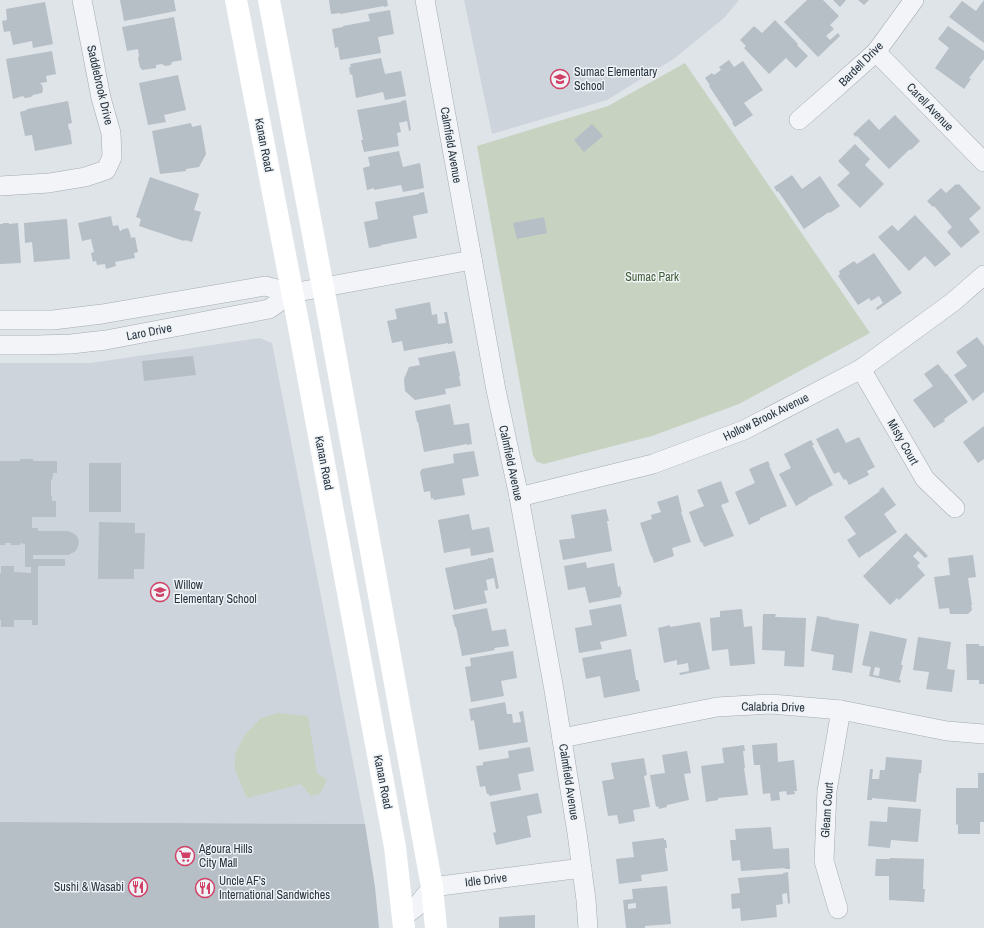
<svg xmlns="http://www.w3.org/2000/svg" width="984" height="928" font-family="'Archivo Narrow',sans-serif">
<rect width="100%" height="100%" fill="#dfe4e9"/>
<g fill="#cdd4db">
<polygon points="464,0 739,0 724,18 675,58 607,100 492,134"/>
<polygon points="260,338 272,343 365,824 0,822 0,363 91,363"/>
</g>
<g fill="#c7d3c0">
<polygon points="685,63 870,333 739,404 652,436 544,464 537,462 533,456 477,146 608,106"/>
<polygon points="278,713 308,716 317,773 327,780 320,794 311,796 301,784 247,798 235,770 235,754 244,736 261,718"/>
</g>
<g fill="#b6bec6" fill-rule="evenodd">
<polygon points="120,0 174,0 176,11 124,21"/>
<polygon points="329,0 387,0 388,6 384,7 384,6 340,14 340,13 331,14"/>
<polygon points="807,0 823,0 839,16 830,25 834,29 826,36 830,40 838,33 840,36 818,57 784,22"/>
<polygon points="833,0 846,0 840,7"/>
<polygon points="858,0 869,0 864,5"/>
<polygon points="984,0 984,43 949,17 962,1 976,11"/>
<polygon points="45,2 53,44 33,48 32,41 13,45 10,31 4,32 2,21 7,20 6,9"/>
<polygon points="390,10 394,34 378,37 381,53 340,60 338,47 335,48 332,29 343,27 343,26 370,21 368,14"/>
<polygon points="174,17 182,60 172,62 171,65 165,66 162,64 156,65 156,68 142,70 141,68 140,68 138,58 139,56 138,49 127,51 122,27"/>
<polygon points="775,20 798,44 797,45 808,56 796,68 786,58 769,74 744,48 746,46 740,40 754,26 762,33"/>
<polygon points="948,26 984,51 984,59 969,78 971,79 964,89 935,68 949,48 938,39"/>
<polygon points="52,51 56,74 46,76 47,82 40,83 42,85 43,90 42,93 33,95 31,97 25,98 23,96 13,99 6,59"/>
<polygon points="381,58 385,74 401,71 406,96 385,100 383,92 356,98 352,74 350,75 349,67 351,67 350,64"/>
<polygon points="729,60 734,67 743,61 763,90 744,103 753,115 735,127 732,123 733,122 709,86 710,85 705,78 712,73 714,75 721,70 719,67"/>
<polygon points="178,75 186,110 164,115 166,122 148,125 139,83"/>
<polygon points="406,100 411,130 409,131 407,121 399,123 401,132 397,133 399,146 364,152 361,140 363,140 357,110 401,102 401,101"/>
<polygon points="68,101 72,123 68,124 69,130 70,130 72,144 35,151 32,135 25,136 20,112 27,110 27,109"/>
<polygon points="895,115 920,141 911,150 910,149 889,169 857,136 856,137 853,134 869,119 879,130"/>
<polygon points="191,123 192,127 201,125 206,154 199,167 186,169 186,171 160,174 152,131"/>
<polygon points="592,124 603,136 584,152 574,140"/>
<polygon points="855,144 870,159 865,165 884,184 860,208 837,185 850,173 838,161"/>
<polygon points="399,151 403,167 420,163 424,188 403,192 401,185 374,190 374,188 367,190 363,168 370,166 368,157"/>
<polygon points="792,175 802,189 820,176 840,206 830,213 829,212 804,229 778,191 777,192 774,187"/>
<polygon points="150,177 199,194 194,210 201,212 192,242 185,240 184,241 139,226 141,219 136,217"/>
<polygon points="956,184 957,185 959,184 981,208 969,219 980,232 961,248 947,232 952,227 934,206 933,207 927,201 941,188 946,193"/>
<polygon points="424,192 428,213 413,216 417,238 381,245 381,246 369,248 364,222 378,219 375,202 419,194 419,193"/>
<polygon points="915,215 951,254 935,267 925,256 909,271 878,237 892,225 898,231"/>
<polygon points="111,216 113,226 118,225 120,231 121,231 121,230 127,228 129,230 131,238 135,237 138,252 134,253 135,258 115,262 116,266 106,269 105,264 97,265 96,261 93,262 91,253 94,252 91,239 82,241 78,223"/>
<polygon points="544,217 547,233 517,239 513,223"/>
<polygon points="67,219 70,259 34,262 32,242 25,243 24,223"/>
<polygon points="3,223 9,223 9,224 18,223 21,263 0,264 0,224 3,224"/>
<polygon points="874,253 902,293 877,310 876,308 883,303 879,296 871,301 869,298 858,305 838,276 840,274 839,271 854,261 857,264"/>
<polygon points="430,302 432,315 437,314 438,324 446,323 444,312 447,312 453,343 448,344 448,343 404,351 402,341 392,343 387,321 397,319 395,309"/>
<polygon points="977,337 984,346 984,392 973,401 954,375 967,366 956,352"/>
<polygon points="455,351 460,376 459,376 461,386 445,389 446,394 415,400 405,391 404,379 409,367 420,365 418,358"/>
<polygon points="193,356 196,375 144,381 142,361"/>
<polygon points="938,364 946,374 947,374 968,402 944,419 945,421 934,428 913,400 933,386 924,374"/>
<polygon points="450,404 454,425 469,423 472,444 467,445 467,444 424,452 418,422 417,422 415,411"/>
<polygon points="984,426 984,459 978,463 963,442"/>
<polygon points="838,428 846,443 859,437 875,467 867,471 869,475 849,485 846,479 844,480 839,472 834,474 816,439"/>
<polygon points="811,440 814,445 812,445 833,485 808,498 808,499 796,506 779,474 791,468 784,454"/>
<polygon points="474,451 479,476 462,479 465,495 434,500 433,498 431,499 430,491 424,492 420,472 422,469 454,463 453,454"/>
<polygon points="20,459 33,459 33,461 57,461 57,473 53,473 52,480 51,480 51,496 52,496 52,501 56,501 56,517 32,517 32,528 38,528 38,531 68,531 73,533 77,536 79,541 78,546 76,551 68,555 33,555 33,559 65,559 65,566 38,566 38,625 32,625 32,620 14,620 14,627 1,627 1,620 0,620 0,573 1,573 1,566 14,566 14,572 31,573 31,567 25,567 25,544 20,543 20,545 11,545 11,543 5,543 5,545 0,545 0,461 20,461"/>
<polygon points="768,461 770,465 769,465 787,506 760,518 760,520 749,525 735,492 755,483 749,469"/>
<rect x="89" y="463" width="32" height="49"/>
<polygon points="721,481 729,502 721,505 734,536 704,547 702,542 701,543 689,512 704,506 697,490"/>
<polygon points="883,487 896,505 884,514 897,532 867,553 867,552 859,558 847,540 856,534 844,517 880,491 879,490"/>
<polygon points="678,495 682,512 681,512 691,542 672,548 674,556 654,563 652,556 651,556 640,523 652,519 651,515 661,512 657,502"/>
<polygon points="606,509 609,521 607,521 612,551 563,560 559,540 575,538 571,515"/>
<polygon points="469,514 472,530 489,527 494,552 471,556 470,548 444,553 438,520"/>
<polygon points="99,522 135,523 135,533 145,533 144,569 134,569 134,579 98,579"/>
<polygon points="906,533 928,556 925,558 918,551 913,556 920,563 917,566 925,575 899,600 897,598 890,605 863,576"/>
<polygon points="973,555 976,577 968,578 972,605 971,605 972,610 968,614 950,614 949,608 939,609 934,577 950,575 948,558"/>
<polygon points="488,558 493,558 499,588 496,589 494,578 486,580 488,590 484,591 487,603 454,610 445,568 488,559"/>
<polygon points="586,562 587,568 614,563 618,587 620,586 622,594 620,595 621,597 589,603 585,587 568,590 564,566"/>
<polygon points="621,604 627,636 600,642 602,649 579,653 575,628 592,625 589,610"/>
<polygon points="487,608 492,631 506,629 509,646 494,648 495,650 462,656 456,627 455,627 452,615"/>
<polygon points="742,609 744,627 752,626 755,664 730,666 728,649 712,651 710,618 720,617 720,611"/>
<polygon points="763,614 776,614 775,617 806,618 804,667 784,666 785,651 762,650"/>
<polygon points="817,616 830,618 829,619 859,624 852,673 832,670 834,655 811,651"/>
<polygon points="700,622 709,666 709,665 710,669 680,675 679,673 689,671 688,663 677,665 677,660 664,663 658,628 670,625 670,627"/>
<path d="M 870,631 L 907,639 L 901,665 L 903,665 L 899,680 L 901,680 L 900,683 L 869,676 L 871,667 L 862,665 ZM 875,667 L 880,668 L 879,676 L 873,675 Z"/>
<polygon points="918,637 951,642 947,669 955,670 952,692 926,689 929,672 913,670"/>
<polygon points="966,644 979,644 979,646 984,646 984,684 979,684 979,680 967,680"/>
<polygon points="631,649 636,680 638,680 640,691 604,698 600,676 586,679 582,658"/>
<polygon points="513,651 517,678 501,681 504,696 471,702 465,667 471,666 470,658"/>
<polygon points="505,702 507,714 512,714 513,723 521,722 519,712 523,711 528,742 479,750 474,720 471,721 469,709"/>
<polygon points="777,743 778,762 794,760 797,791 794,791 795,794 787,795 786,791 779,792 780,800 771,801 770,793 763,794 760,765 754,765 752,745"/>
<polygon points="744,745 745,751 743,751 745,768 744,768 748,795 718,798 718,800 706,802 701,766 724,763 722,748"/>
<polygon points="530,747 534,771 518,774 521,790 489,796 489,794 487,794 485,786 480,787 476,766 483,765 483,762 509,758 508,751"/>
<polygon points="687,751 691,773 684,774 689,800 667,805 667,807 659,809 658,806 656,807 650,775 665,773 662,755"/>
<polygon points="886,757 922,760 921,773 919,773 916,802 872,798 872,800 867,800 870,769 873,769 872,779 879,779 880,770 885,770"/>
<polygon points="644,758 647,775 644,776 650,807 633,810 635,821 619,824 617,815 608,816 602,781 614,779 611,763"/>
<polygon points="978,773 984,773 984,822 980,822 980,834 958,834 958,824 956,825 956,788 978,788"/>
<polygon points="538,793 542,813 527,816 531,837 496,845 493,833 496,832 490,802"/>
<polygon points="888,807 921,809 918,842 891,840 890,848 868,846 870,821 887,822"/>
<polygon points="0,822 365,824 375,887 379,928 0,928"/>
<polygon points="771,827 773,849 789,848 790,869 785,869 785,868 741,871 740,860 732,861 730,840 736,840 735,829"/>
<polygon points="664,838 664,840 666,840 667,848 665,848 668,871 641,875 642,881 619,884 616,859 634,857 632,842"/>
<polygon points="890,858 924,859 923,889 925,889 924,902 889,900 889,876 875,876 876,859 890,859"/>
<polygon points="788,872 790,903 788,904 787,893 782,894 783,904 776,905 777,917 741,921 740,908 732,909 731,894 740,893 738,878 783,874 783,873"/>
<path d="M 667,886 L 671,924 L 645,926 L 645,928 L 626,928 L 623,900 L 633,899 L 632,889 ZM 636,903 L 636,908 L 628,909 L 628,904 Z"/>
<polygon points="535,915 535,928 499,928 499,917"/>
</g>
<g fill="none" stroke-linecap="round" stroke-linejoin="round">
<g stroke="#a4acb3" stroke-width="20">
<g id="minor">
<polyline points="425,0 496,390 519,497 554,690 577,833 586,900 588,928"/>
<polyline points="876,52 984,162"/>
<polyline points="799,120 830,93 876,52 914,0"/>
<polyline points="0,186 49,183 85,177 106,170 112,157 111,133 101,98 82,0"/>
<polyline points="0,320 53,320 102,314 265,286 292,293 472,260"/>
<polyline points="0,345 37,345 71,344 106,340 269,309 292,293"/>
<polyline points="861,369 925,479 955,508"/>
<polyline points="519,497 653,464 744,430 861,369 953,302 984,275"/>
<polyline points="562,738 717,707 771,704 841,710 947,731 984,734"/>
<polyline points="838,909 824,861 827,791 841,710"/>
<polyline points="403,917 416,907 432,887 582,868"/>
</g>
</g>
<use href="#minor" stroke="#f2f4f7" stroke-width="19"/>
<g stroke="#fff" stroke-width="22">
<polyline points="236,0 298,322 395,847 404,928"/>
<polyline points="269,0 328,314 432,887 436,928"/>
</g>
</g>
<defs>
<g id="school-ring" transform="scale(1)"><circle r="9.5" fill="#eff3f6" stroke="#d14167" stroke-width="1.5"/><path d="M0-5L7-2L0 1L-7-2ZM-4 1L0 2.5L4 1V4Q0 6-4 4Z" fill="#d14167"/></g>
<g id="supermarket-ring" transform="scale(1)"><circle r="9.5" fill="#eff3f6" stroke="#d14167" stroke-width="1.5"/><path d="M-6-5.5h2.5l.6 2H6L4.5 2H-2.5L-4.4-4H-6ZM-1.5 3.2a1.3 1.3 0 1 0 .1 0ZM3 3.2a1.3 1.3 0 1 0 .1 0Z" fill="#d14167"/></g>
<g id="restaurant-ring" transform="scale(1)"><circle r="9.5" fill="#eff3f6" stroke="#d14167" stroke-width="1.5"/><path d="M-5-6h1v4h1v-4h1v4h1v-4h1v5L-1.5 .5V6h-2V.5L-5-1ZM5-6V6H3V1.5H1.5Q1.5-4 5-6Z" fill="#d14167"/></g>
</defs>
<g fill-rule="evenodd">
<use href="#school-ring" x="560" y="79"/>
<use href="#school-ring" x="160" y="592"/>
<use href="#supermarket-ring" x="185" y="856"/>
<use href="#restaurant-ring" x="138" y="887"/>
<use href="#restaurant-ring" x="205" y="888"/>
</g>
<g text-anchor="middle" dominant-baseline="central" stroke-width="3" stroke-linejoin="round" paint-order="stroke">
<g font-size="12" fill="#283440" stroke="#eff3f6">
<text transform="translate(861 64) rotate(-45)">Bardell Drive</text>
<text transform="translate(100 85) rotate(77)">Saddlebrook Drive</text>
<text transform="translate(930 107) rotate(46)">Carell Avenue</text>
<text transform="translate(264 145) rotate(79)">Kanan Road</text>
<text transform="translate(451 145) rotate(80)">Calmfield Avenue</text>
<text transform="translate(149 332) rotate(-11)">Laro Drive</text>
<text transform="translate(766 417) rotate(-26)">Hollow Brook Avenue</text>
<text transform="translate(903 442) rotate(60)">Misty Court</text>
<text transform="translate(324 463) rotate(79)">Kanan Road</text>
<text transform="translate(511 463) rotate(78)">Calmfield Avenue</text>
<text transform="translate(773 707) rotate(1)">Calabria Drive</text>
<text transform="translate(383 782) rotate(79)">Kanan Road</text>
<text transform="translate(569 782) rotate(81)">Calmfield Avenue</text>
<text transform="translate(827 810) rotate(-86)">Gleam Court</text>
<text transform="translate(486 880) rotate(-7)">Idle Drive</text>
</g>
<g font-size="12" fill="#283440" stroke="#eff3f6" text-anchor="start">
<text x="574" y="72">Sumac Elementary<tspan x="574" dy="14">School</tspan></text>
<text x="174" y="585">Willow<tspan x="174" dy="14">Elementary School</tspan></text>
<text x="199" y="849">Agoura Hills<tspan x="199" dy="14">City Mall</tspan></text>
<text x="219" y="881">Uncle AF's<tspan x="219" dy="14">International Sandwiches</tspan></text>
<text x="124" y="887" text-anchor="end">Sushi &amp; Wasabi</text>
</g>
<g font-size="12" fill="#415d35" stroke="#eff3f6">
<text x="652" y="277">Sumac Park</text>
</g>
</g>
</svg>
